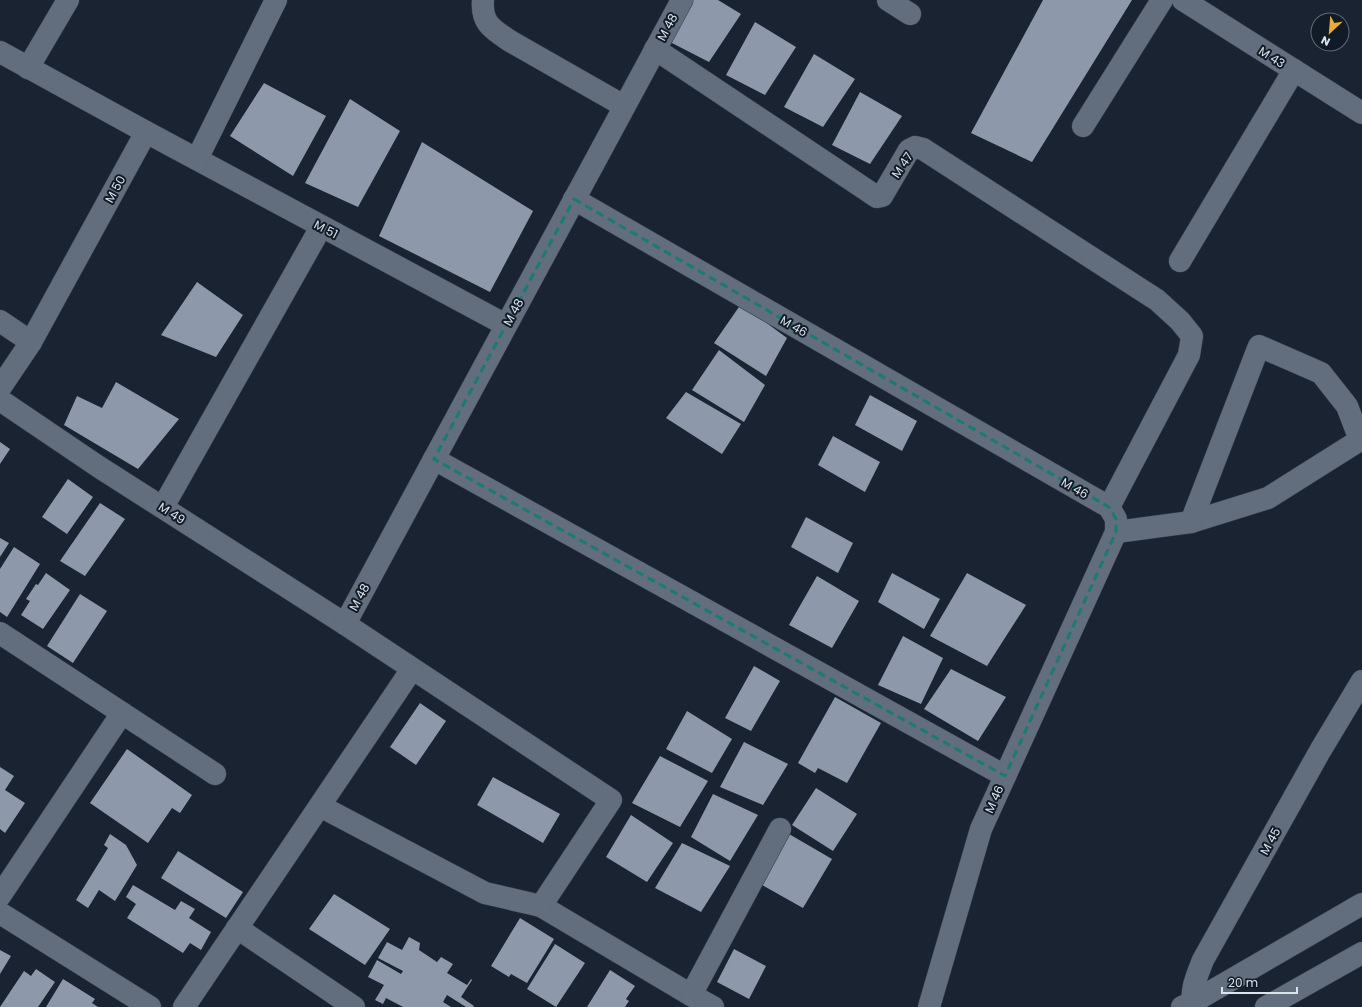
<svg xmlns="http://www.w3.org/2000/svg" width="1362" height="1007" font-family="Poppins,sans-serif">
<rect width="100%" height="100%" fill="#1a2331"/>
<g fill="#8d98aa">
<polygon points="693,0 718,0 741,14 709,62 670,42"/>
<polygon points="1043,0 1132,0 1032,162 971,133"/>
<polygon points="755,22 796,47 765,95 726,75"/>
<polygon points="814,54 855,79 823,127 784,107"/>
<polygon points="264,83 326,116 293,176 230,136"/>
<polygon points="860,92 902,116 870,164 832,145"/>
<polygon points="350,99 400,131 358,207 305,183"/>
<polygon points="422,142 533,211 490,292 379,236"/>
<polygon points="197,282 243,315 216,357 161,335"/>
<polygon points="741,304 787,338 766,376 714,343"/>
<polygon points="719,350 765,385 744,422 692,390"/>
<polygon points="116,382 179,419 138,469 64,425 77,396 102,408"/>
<polygon points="686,392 741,424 722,454 666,418"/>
<polygon points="870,395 917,421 902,451 855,425"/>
<polygon points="833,436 880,462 865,492 818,465"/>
<polygon points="0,442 10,449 0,464"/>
<polygon points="68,479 93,497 67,534 42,517"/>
<polygon points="100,503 125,519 85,576 60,561"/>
<polygon points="806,517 853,543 838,573 791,547"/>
<polygon points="0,538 9,543 0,557"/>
<polygon points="14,547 40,564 7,617 0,612 0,569"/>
<polygon points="46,573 70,590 43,629 21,615 30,601 26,599 36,584 38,585"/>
<polygon points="892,573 940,599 924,629 878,602"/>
<polygon points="967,573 1026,605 987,666 930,636"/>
<polygon points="817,576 859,601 832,648 789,625"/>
<polygon points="80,594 107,611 73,663 47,646"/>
<polygon points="903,636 943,658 921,704 878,685"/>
<polygon points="754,666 780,681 751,731 725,718"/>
<polygon points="951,669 1006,697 978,741 924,709"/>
<polygon points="835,697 881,723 847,783 818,768 815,773 798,763"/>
<polygon points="420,703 446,721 416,765 390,747"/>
<polygon points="687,711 732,739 712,773 666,749"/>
<polygon points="744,742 788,764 763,805 720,787"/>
<polygon points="127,749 192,795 180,813 172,808 148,843 90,803"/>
<polygon points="660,756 708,781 680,827 632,803"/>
<polygon points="0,767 14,776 5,790 25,803 5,833 0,829"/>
<polygon points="493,777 560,814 543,843 477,805"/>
<polygon points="816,788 857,814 833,851 792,825"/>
<polygon points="713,794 758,815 730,861 691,837"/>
<polygon points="631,815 673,843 647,882 606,857"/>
<polygon points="110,834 126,845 137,865 115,901 99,890 88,908 76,900 108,848 104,845"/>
<polygon points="789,834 832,859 803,908 760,884"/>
<polygon points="682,843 730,866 701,912 655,888"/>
<polygon points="178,851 243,892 226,918 161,878"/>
<polygon points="133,885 175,910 181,901 195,909 189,918 211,932 201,950 190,943 183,953 127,918 136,904 126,897"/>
<polygon points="334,894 390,929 365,965 309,929"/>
<polygon points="520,918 554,939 527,983 511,974 509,977 491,966"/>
<polygon points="409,937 420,943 419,950 437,962 441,957 453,964 447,973 467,985 471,979 472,980 461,997 474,1006 473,1007 466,1007 447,995 443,1002 451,1007 403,1007 386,998 383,1004 375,1000 384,985 368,977 377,960 401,974 403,971 378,958 387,942 402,950"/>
<polygon points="555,944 585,963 556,1007 527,989"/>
<polygon points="734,949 766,966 749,999 717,982"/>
<polygon points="0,950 11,956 0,974"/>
<polygon points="36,969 55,982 38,1007 0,1007 24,971 31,976"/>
<polygon points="610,970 635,986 626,999 629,1001 625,1007 587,1007"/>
<polygon points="63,979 95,999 92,1003 98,1007 46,1007"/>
</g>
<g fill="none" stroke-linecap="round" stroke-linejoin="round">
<g stroke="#39404c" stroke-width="23">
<g id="minor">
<path d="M 483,0 C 481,23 492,29 510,41 L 624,106"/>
<polyline points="888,0 910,14"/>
<polyline points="1183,0 1362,113"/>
<polyline points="655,49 877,197 882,196 909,150 915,147 923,149 1157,300 1180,321 1192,336 1189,355 1109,507"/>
<polyline points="0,52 146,132 31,342 0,388"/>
<polyline points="28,68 68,0"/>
<polyline points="1083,126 1162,0"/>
<polyline points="146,132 506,325"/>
<polyline points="197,159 276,0"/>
<polyline points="574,199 1109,507 1116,519 1116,532 981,829 929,1007"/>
<polyline points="1180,261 1294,70"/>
<polyline points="0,321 31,342"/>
<polyline points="0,400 99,467 345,624 611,800 541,906 691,995 713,1007"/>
<polyline points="1360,440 1268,498 1191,522 1259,346 1321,373 1347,406 1360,440 1362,441"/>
<polyline points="434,459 1005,776"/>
<polyline points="163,507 321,227"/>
<polyline points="1116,532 1191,522"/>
<polyline points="345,624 682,0"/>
<polyline points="0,633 215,774"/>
<polyline points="320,806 485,893 541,906"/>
<polyline points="0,896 122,713"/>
<polyline points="0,913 150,1007"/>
<polyline points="237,928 354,1007"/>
<polyline points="691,995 780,829"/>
<polyline points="184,1007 412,669"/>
<polyline points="1182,1007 1193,1002 1362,904"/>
<path d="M 1195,1007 C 1188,994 1198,973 1203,960 L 1320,751 L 1362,681"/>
<polyline points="1266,1007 1362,953"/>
</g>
</g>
<use href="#minor" stroke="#626d7d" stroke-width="22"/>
</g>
<path fill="none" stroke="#197b74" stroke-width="3" stroke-dasharray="8 5" stroke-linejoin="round" d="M 574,199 L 1109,507 L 1116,519 L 1116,532 L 1005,776 L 434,459 Z"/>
<g text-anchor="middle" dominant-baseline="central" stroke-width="4" stroke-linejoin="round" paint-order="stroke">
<g font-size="12" fill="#dde3ec" stroke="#111a27">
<text transform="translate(667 27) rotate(-62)">M 48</text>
<text transform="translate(1272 57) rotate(32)">M 43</text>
<text transform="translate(902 165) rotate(-56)">M 47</text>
<text transform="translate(115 189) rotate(-61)">M 50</text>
<text transform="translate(326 229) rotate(28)">M 51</text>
<text transform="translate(513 312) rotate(-62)">M 48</text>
<text transform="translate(794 326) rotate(30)">M 46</text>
<text transform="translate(1075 488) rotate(30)">M 46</text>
<text transform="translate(172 513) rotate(33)">M 49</text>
<text transform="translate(359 597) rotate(-62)">M 48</text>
<text transform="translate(994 799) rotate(-66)">M 46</text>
<text transform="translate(1270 841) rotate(-61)">M 45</text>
</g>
</g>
<g transform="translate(1330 32) rotate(206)"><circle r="19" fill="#111a27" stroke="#636a76"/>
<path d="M0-3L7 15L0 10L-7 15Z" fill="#e9ab38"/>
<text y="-6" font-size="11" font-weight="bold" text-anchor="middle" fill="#dde3ec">N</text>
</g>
<path d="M1222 987v6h75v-6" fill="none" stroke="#dde3ec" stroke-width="2"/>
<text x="1228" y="987" font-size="12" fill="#dde3ec" stroke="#111a27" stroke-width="3" paint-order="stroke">20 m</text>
</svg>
